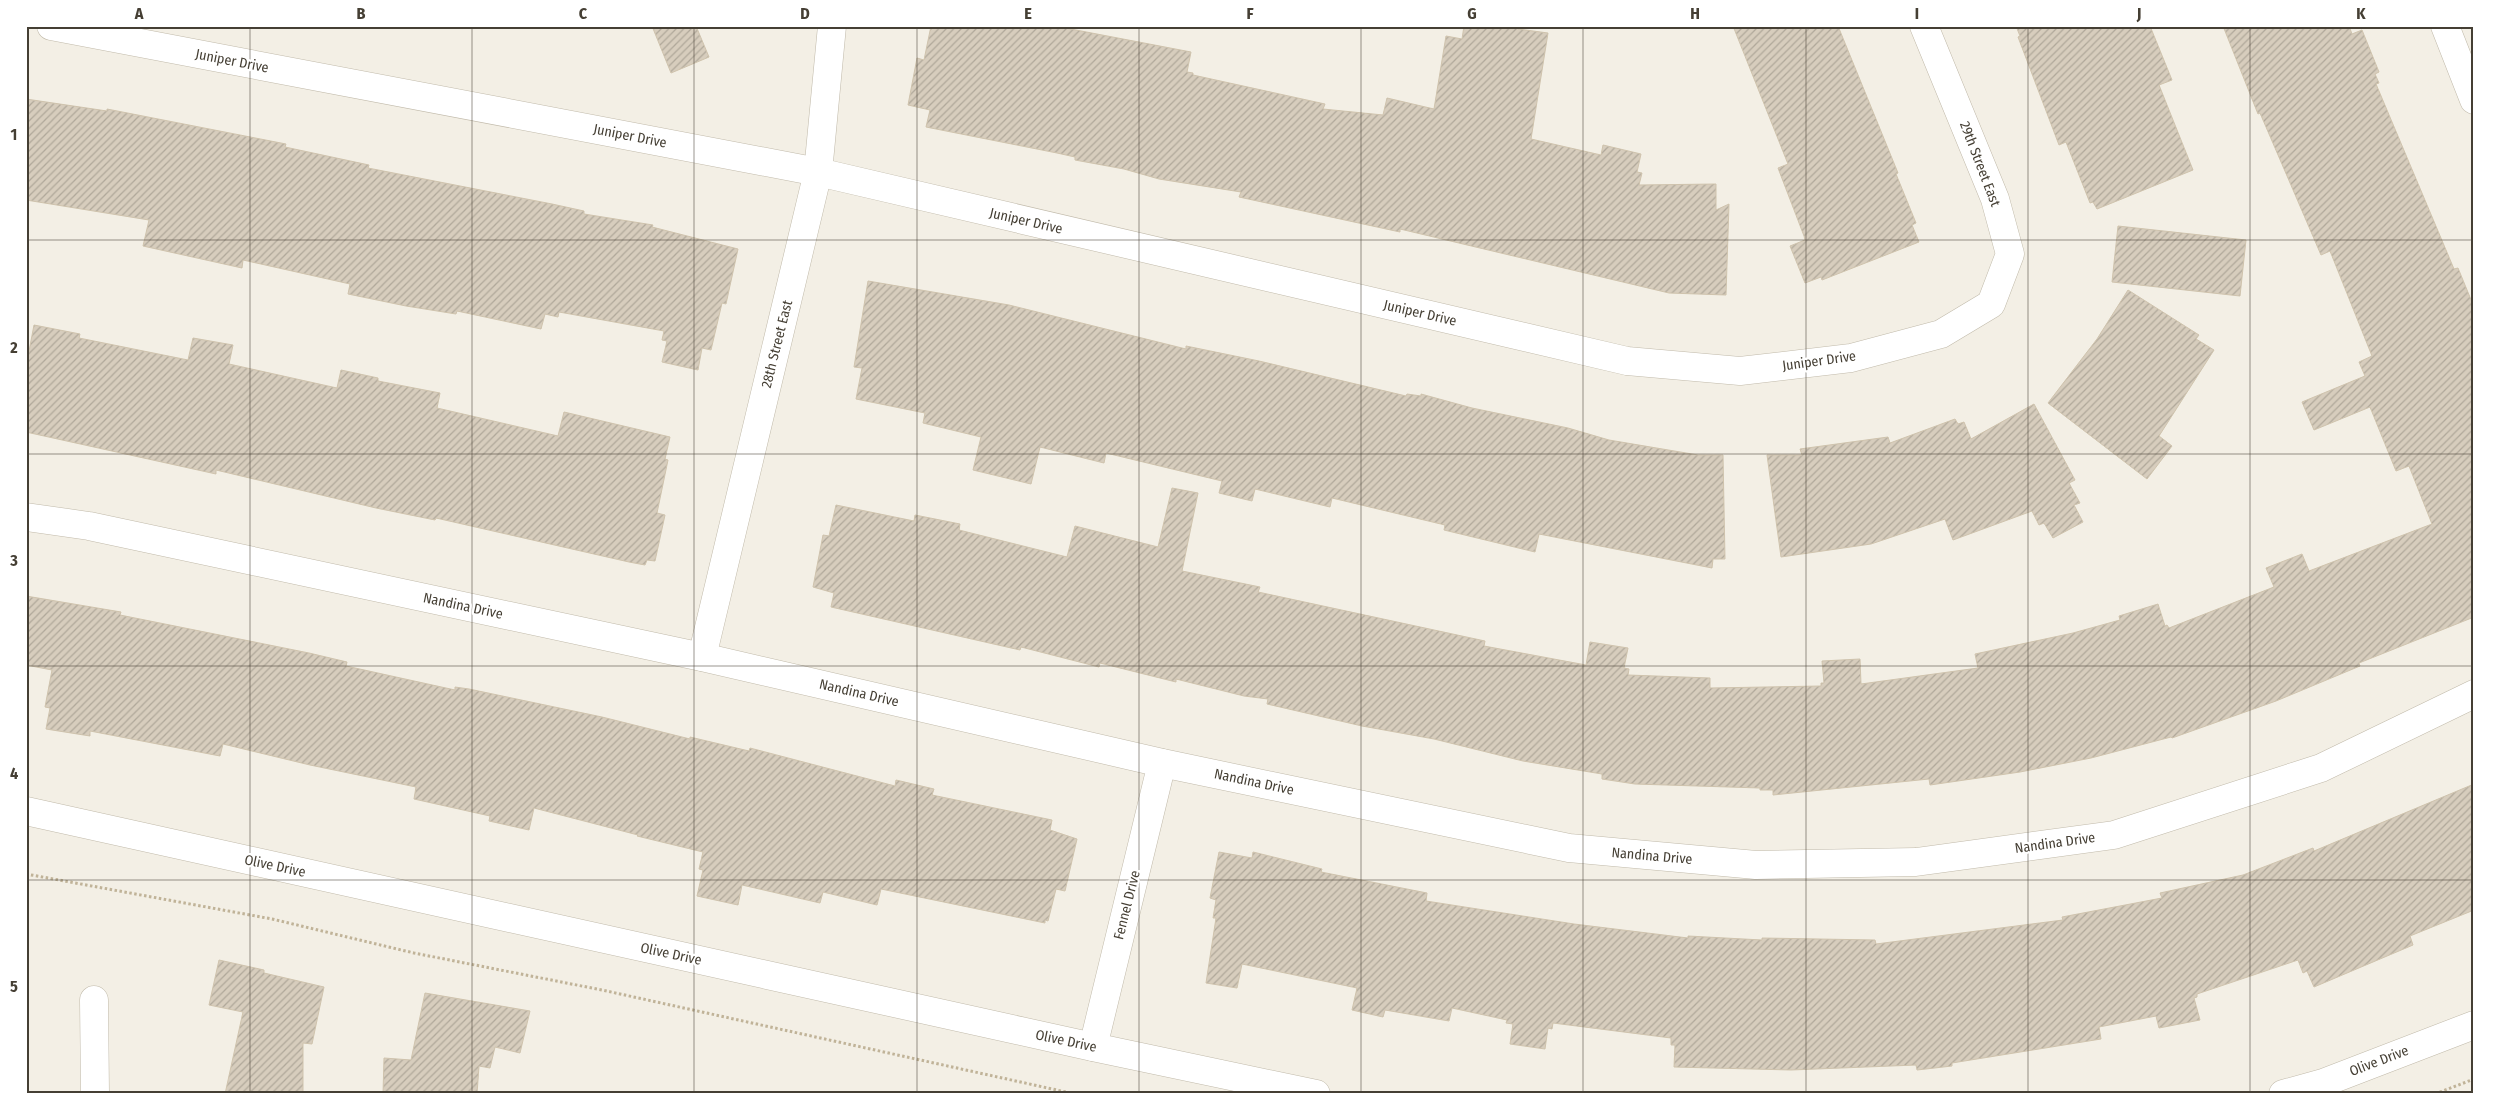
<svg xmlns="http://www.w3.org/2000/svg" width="2500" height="1120" font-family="'Fira Sans Condensed',sans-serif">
<defs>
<pattern id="building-hatch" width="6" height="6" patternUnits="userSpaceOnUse" patternTransform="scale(1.25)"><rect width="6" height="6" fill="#d7cdbd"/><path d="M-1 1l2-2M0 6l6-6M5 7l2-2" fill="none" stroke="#b0a89a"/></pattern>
</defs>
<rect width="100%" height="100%" fill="#f3efe5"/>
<g fill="url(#building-hatch)" stroke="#cfc3ad">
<polygon points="652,26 696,26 709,57 671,73"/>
<polygon points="931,26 1055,26 1191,52 1187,72 1193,73 1193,75 1325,104 1323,109 1383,115 1387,98 1434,109 1446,36 1462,39 1464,26 1519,26 1518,29 1548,33 1531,139 1601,155 1603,145 1641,154 1637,172 1642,173 1639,185 1716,184 1716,210 1729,204 1726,295 1669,293 1400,229 1400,232 1239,197 1241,192 1159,179 1124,169 1075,160 1075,157 1057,153 926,127 930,110 908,105 917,58 924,60"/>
<polygon points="1733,26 1838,26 1898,173 1896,174 1916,223 1912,225 1919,242 1822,280 1821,277 1805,283 1790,246 1805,240 1804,236 1778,168 1788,164"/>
<polygon points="2016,26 2150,26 2172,80 2159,85 2193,170 2097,209 2093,202 2090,203 2066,142 2059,145 2018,37 2020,36"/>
<polygon points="2223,26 2349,26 2352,34 2362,30 2379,72 2375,74 2379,83 2376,84 2454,269 2458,268 2474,307 2474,617 2359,663 2360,666 2276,701 2172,738 2171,737 2091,758 2020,772 1930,785 1929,779 1773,795 1773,790 1760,790 1760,788 1635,784 1602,779 1602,774 1523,761 1434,739 1362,726 1267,704 1268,699 1244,696 1176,679 1176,682 1100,663 1099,667 1021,647 1020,650 831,607 834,593 813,587 823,535 829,536 836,505 914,521 915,515 960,524 959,530 1067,557 1075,526 1158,547 1172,488 1198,493 1182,571 1260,587 1258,592 1485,641 1484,646 1586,665 1590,642 1628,648 1624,668 1629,669 1628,675 1710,678 1710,688 1821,686 1821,683 1824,683 1822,661 1860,659 1861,684 1978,668 1975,654 2073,633 2120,620 2119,616 2158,604 2165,626 2167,625 2169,628 2274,587 2266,568 2302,554 2309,571 2432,524 2409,466 2396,471 2370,407 2314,430 2302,402 2365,376 2359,362 2372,356 2330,251 2321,255 2260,113 2258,114"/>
<polygon points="26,99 107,111 107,109 286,144 285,147 369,165 368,168 552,204 584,211 584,214 653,225 652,227 738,249 726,304 722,303 711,350 702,348 698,370 662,362 667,341 662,340 664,331 559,312 558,317 545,314 541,329 457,311 456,314 406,306 348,294 350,284 243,260 242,268 143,246 149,220 26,200"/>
<polygon points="2118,226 2246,240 2240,296 2112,282"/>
<polygon points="868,281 1009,305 1186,349 1186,346 1259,361 1406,396 1407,394 1421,396 1421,394 1472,408 1568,428 1609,440 1698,455 1723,455 1725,559 1713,559 1712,568 1539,534 1535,552 1444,530 1445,525 1332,498 1330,507 1255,489 1252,501 1219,493 1222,481 1106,453 1104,463 1040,447 1031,484 973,470 981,437 923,423 925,413 856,399 862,368 854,367"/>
<polygon points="2128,290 2199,335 2196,339 2214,350 2159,436 2172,446 2147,479 2048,403 2097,339"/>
<polygon points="34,325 80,334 79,338 188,360 193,338 233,345 229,364 337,388 341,370 378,378 378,381 440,393 437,408 558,436 564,412 670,437 665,459 668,460 657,513 665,515 655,561 647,560 645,565 629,562 436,518 435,520 376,508 216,470 216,474 26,432 26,367"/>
<polygon points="2034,404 2075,480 2069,483 2080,503 2074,505 2083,522 2053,538 2044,523 2039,525 2032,511 1953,540 1945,519 1871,544 1781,557 1767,455 1802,455 1800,449 1888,437 1890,443 1955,419 1958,424 1964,422 1971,439"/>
<polygon points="26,596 121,612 120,615 309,653 347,662 346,666 455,690 455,687 469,689 602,717 690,739 690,737 749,751 750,748 895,786 896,780 934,789 932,795 1052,820 1050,830 1077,839 1065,891 1056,889 1048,921 1045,920 1045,923 881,889 877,905 823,892 820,903 742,885 738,905 697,896 703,870 699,869 703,852 637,836 638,835 534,808 529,830 489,821 490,816 414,799 416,787 310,765 223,744 220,756 90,731 90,736 46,729 50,708 45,707 52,670 26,665"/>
<polygon points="2474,784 2474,910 2410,936 2413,945 2314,987 2307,971 2303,973 2298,960 2197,994 2197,997 2194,998 2200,1020 2159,1028 2156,1016 2099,1027 2101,1039 1952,1063 1952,1066 1917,1070 1916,1065 1791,1070 1674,1067 1675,1045 1671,1045 1671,1038 1553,1023 1552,1029 1548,1028 1545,1049 1510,1044 1513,1024 1506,1023 1507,1020 1452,1008 1449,1021 1385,1010 1383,1017 1352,1010 1357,988 1242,964 1237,988 1206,983 1216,918 1213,918 1216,900 1210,898 1219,852 1252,858 1253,852 1322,869 1321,872 1427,893 1426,901 1574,924 1688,938 1688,936 1762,940 1762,938 1875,940 1876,944 2063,920 2062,917 2162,898 2160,893 2243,875 2313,848 2314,851"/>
<polygon points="219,960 264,970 264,973 324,987 312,1044 303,1043 303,1094 225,1094 243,1012 209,1005"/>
<polygon points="425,993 530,1011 520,1053 495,1047 490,1068 479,1066 477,1094 383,1094 384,1058 411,1060"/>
</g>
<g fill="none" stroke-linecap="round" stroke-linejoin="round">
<g stroke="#c1baaa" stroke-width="29">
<g id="minor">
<polyline points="51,26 818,172 1627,361 1740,371 1851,358 1941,334 1991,304 2010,254 1995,199 1924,26"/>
<polyline points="2445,26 2474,100"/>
<polyline points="26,517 89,526 702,657 1162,763 1569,848 1756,865 1916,862 2114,835 2321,768 2474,694"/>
<polyline points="702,657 818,172 832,26"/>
<polyline points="26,811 1093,1047 1316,1094"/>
<polyline points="94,1000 95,1094"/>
<polyline points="1093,1047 1162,763"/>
<polyline points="2283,1094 2323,1083 2474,1025"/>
</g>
</g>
<g stroke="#c0b398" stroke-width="3" stroke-dasharray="2.5 2.5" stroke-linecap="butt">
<polyline points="26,874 272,919 414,953 602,990 1075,1094"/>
<polyline points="2435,1094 2474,1079"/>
</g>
<use href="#minor" stroke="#fff" stroke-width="28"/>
</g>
<path fill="none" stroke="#453f34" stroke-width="1" stroke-opacity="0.55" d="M 250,26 L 250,1094M 472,26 L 472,1094M 694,26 L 694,1094M 917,26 L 917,1094M 1139,26 L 1139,1094M 1361,26 L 1361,1094M 1583,26 L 1583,1094M 1806,26 L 1806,1094M 2028,26 L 2028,1094M 2250,26 L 2250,1094M 26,240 L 2474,240M 26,454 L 2474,454M 26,666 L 2474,666M 26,880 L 2474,880"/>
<g text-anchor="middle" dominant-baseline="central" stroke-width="4.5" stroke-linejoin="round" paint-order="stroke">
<g font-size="14" fill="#453f34" stroke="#fff">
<text transform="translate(232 61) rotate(11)">Juniper Drive</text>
<text transform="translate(630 136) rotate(11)">Juniper Drive</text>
<text transform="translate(1980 164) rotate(69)">29th Street East</text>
<text transform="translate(1026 221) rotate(13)">Juniper Drive</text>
<text transform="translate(1420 313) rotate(13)">Juniper Drive</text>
<text transform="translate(777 344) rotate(-76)">28th Street East</text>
<text transform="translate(1819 361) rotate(-8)">Juniper Drive</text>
<text transform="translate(463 606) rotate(12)">Nandina Drive</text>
<text transform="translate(859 693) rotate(13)">Nandina Drive</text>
<text transform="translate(1254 782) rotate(12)">Nandina Drive</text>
<text transform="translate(2055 843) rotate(-8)">Nandina Drive</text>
<text transform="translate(1652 856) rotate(5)">Nandina Drive</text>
<text transform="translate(275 866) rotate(12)">Olive Drive</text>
<text transform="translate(1127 905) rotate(-76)">Fennel Drive</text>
<text transform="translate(671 954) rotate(12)">Olive Drive</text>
<text transform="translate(1066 1041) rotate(12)">Olive Drive</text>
<text transform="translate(2379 1061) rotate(-21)">Olive Drive</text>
</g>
</g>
<rect width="2500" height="1120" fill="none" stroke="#ffffff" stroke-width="55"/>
<rect x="28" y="28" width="2444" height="1064" fill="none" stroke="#453f34" stroke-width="2"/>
<g font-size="16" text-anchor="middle" font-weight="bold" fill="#453f34">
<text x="139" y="19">A</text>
<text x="361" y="19">B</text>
<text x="583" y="19">C</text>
<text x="805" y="19">D</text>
<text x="1028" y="19">E</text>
<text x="1250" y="19">F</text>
<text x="1472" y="19">G</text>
<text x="1695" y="19">H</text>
<text x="1917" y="19">I</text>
<text x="2139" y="19">J</text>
<text x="2361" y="19">K</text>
<text x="14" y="140">1</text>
<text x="14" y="353">2</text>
<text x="14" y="566">3</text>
<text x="14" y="779">4</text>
<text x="14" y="992">5</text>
</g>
</svg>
